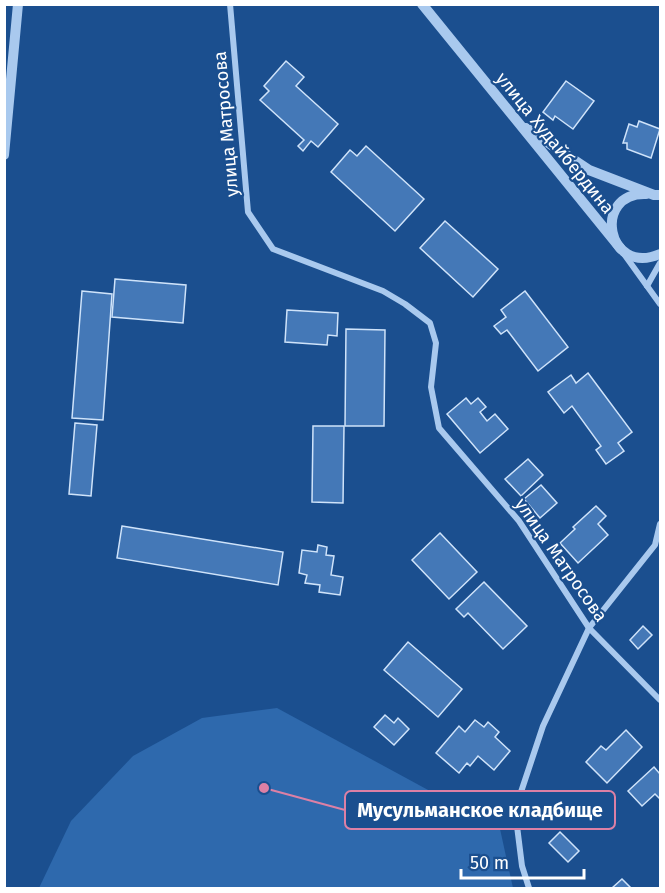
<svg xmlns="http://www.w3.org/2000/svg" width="665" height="893" font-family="'Fira Sans',sans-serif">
<rect width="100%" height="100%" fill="#1b4f8f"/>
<polygon fill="#2e69ad" points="277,708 500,829 513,888 39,888 71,821 133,756 202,718"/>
<g fill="#4478b7" stroke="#cfe3fa" stroke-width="1.5">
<polygon points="286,61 304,77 296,86 338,124 318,147 311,141 303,151 298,146 304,140 260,100 269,91 264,86"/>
<polygon points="566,81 594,101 573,129 555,116 553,120 543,112"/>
<polygon points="639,121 660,129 651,158 627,149 627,143 623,143 629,124 637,127"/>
<polygon points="366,146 424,199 395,231 331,172 350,150 357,156"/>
<polygon points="445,221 498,269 473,297 420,248"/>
<polygon points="115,279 186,285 183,323 112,317"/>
<polygon points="82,291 112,294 103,420 72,418"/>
<polygon points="525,291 568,347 538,371 507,330 501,334 494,326 506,317 501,310"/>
<polygon points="287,310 338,313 337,336 328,335 327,345 285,342"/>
<polygon points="346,329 385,330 384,426 345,426"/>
<polygon points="588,373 632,432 618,443 624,451 606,464 596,450 601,446 572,406 564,413 548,392 571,375 576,383"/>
<polygon points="466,398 471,404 478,398 486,407 480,412 487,421 495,414 508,429 480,453 447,414"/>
<polygon points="75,423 97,425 91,496 69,494"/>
<polygon points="313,426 344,426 343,503 312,502"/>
<polygon points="528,459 543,475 521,496 505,479"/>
<polygon points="541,485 557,503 540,518 524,499"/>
<polygon points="596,506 606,516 598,524 608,535 578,563 560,543 575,529 573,527"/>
<polygon points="122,526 283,552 278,585 117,558"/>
<polygon points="440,533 477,572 449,599 412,560"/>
<polygon points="318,545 327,547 326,555 334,556 331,575 343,577 340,595 319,592 320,585 305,583 307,575 299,573 302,550 317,552"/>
<polygon points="484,582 527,626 503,649 468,613 464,617 456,609"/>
<polygon points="643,626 652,635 638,649 630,640"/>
<polygon points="408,642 462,689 438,717 384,670"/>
<polygon points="385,715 394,723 398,718 409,729 394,745 374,727"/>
<polygon points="475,720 484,727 488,722 499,732 495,737 510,751 494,770 478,756 470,766 467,763 459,773 436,753 459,726 465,732"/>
<polygon points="626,730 642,747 607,783 586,762 601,746 606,750"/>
<polygon points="654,767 660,774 660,799 655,794 642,806 628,791"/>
<polygon points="560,832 579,851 568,862 549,843"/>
<polygon points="622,879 631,888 612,888"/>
</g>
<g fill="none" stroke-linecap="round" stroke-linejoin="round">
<g stroke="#a9c9ee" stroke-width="6">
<polyline points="230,4 248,212 273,249 383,291 405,304 430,323 436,343 431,387 439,428 519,521 589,628 660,700"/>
<polyline points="624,254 660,304"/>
<polyline points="647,286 660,263"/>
<polyline points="529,888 522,866 515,810 543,726 589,628 655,545 660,524"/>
</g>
<g stroke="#a9c9ee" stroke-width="10">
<polyline points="422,4 621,249"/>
<polyline points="526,128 589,170 654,195 660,195"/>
<polyline points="4,155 18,4"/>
<path d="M 646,194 C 592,192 606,277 660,254"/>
</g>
</g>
<g text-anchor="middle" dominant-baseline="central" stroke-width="4.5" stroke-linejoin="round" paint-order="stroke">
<g font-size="18" fill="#fff" stroke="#1b4f8f">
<text transform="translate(226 124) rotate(-95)">улица Матросова</text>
<text transform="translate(555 143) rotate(51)">улица Худайбердина</text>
<text transform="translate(561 560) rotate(55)">улица Матросова</text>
</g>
</g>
<path fill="none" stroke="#dd80a5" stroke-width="2" d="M264 788L345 810"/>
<circle fill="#dd80a5" stroke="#1b4f8f" stroke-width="2" cx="264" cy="788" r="6"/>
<rect fill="#1b4f8f" stroke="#dd80a5" stroke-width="2" x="345" y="791" width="270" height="38" rx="6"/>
<g font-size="20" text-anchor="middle" font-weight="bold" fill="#fff">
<text x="480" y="817">Мусульманское кладбище</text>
</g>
<rect width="665" height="893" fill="none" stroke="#ffffff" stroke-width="12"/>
<path d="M461 869v9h123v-9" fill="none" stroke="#ffffff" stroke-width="3"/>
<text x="470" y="869" font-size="18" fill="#ffffff" stroke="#1b4f8f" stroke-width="4.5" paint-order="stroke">50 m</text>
</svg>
